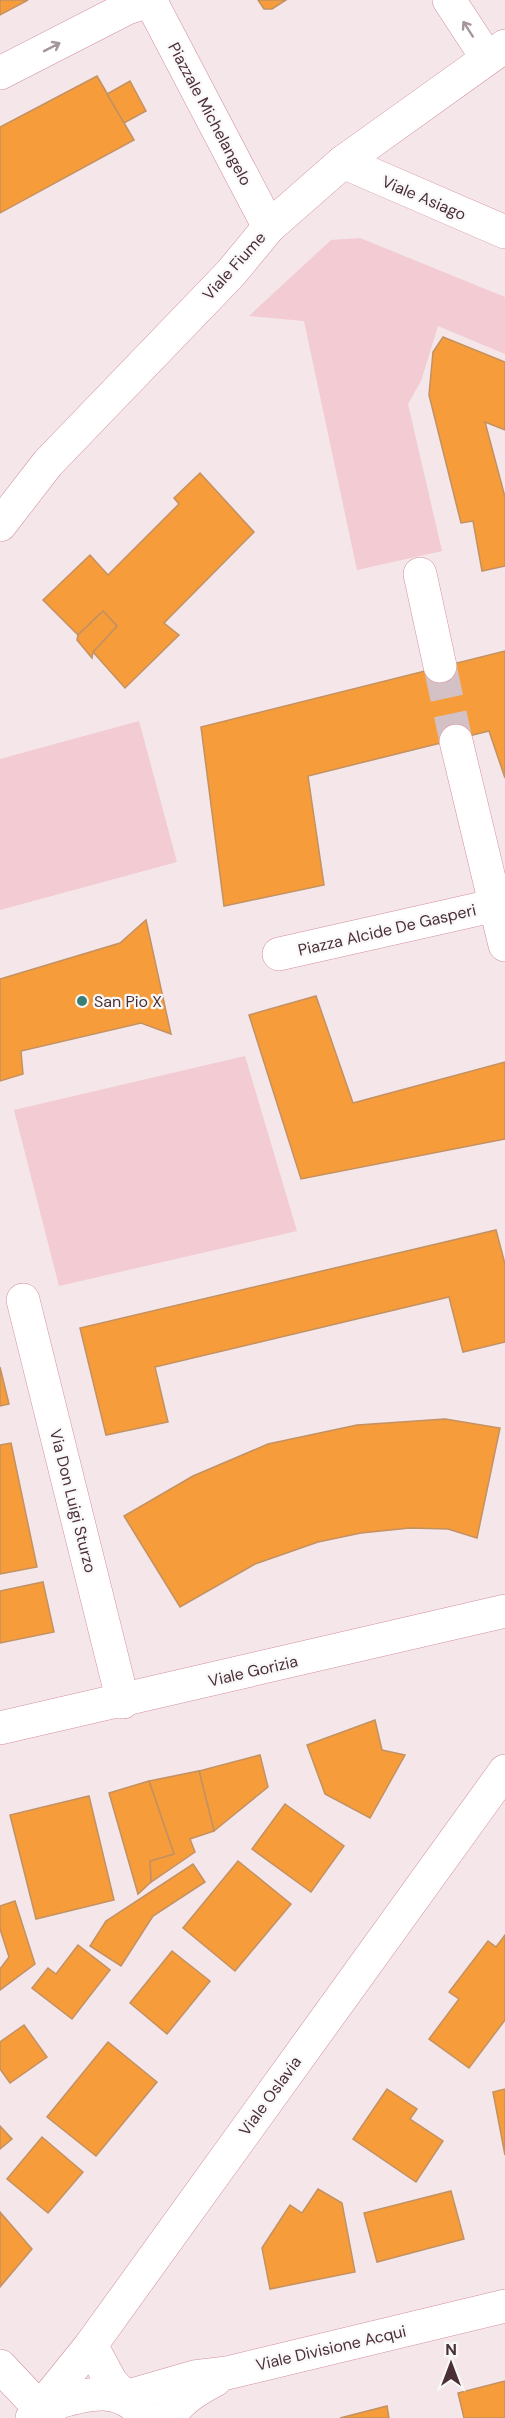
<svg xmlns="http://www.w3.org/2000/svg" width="505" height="2418" font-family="'DM Sans',sans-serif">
<rect width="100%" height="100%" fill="#f5e6e9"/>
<g fill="#f2cbd3">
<polygon points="360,238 505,297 505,354 438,326 421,381 408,404 442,551 357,570 304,321 249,316 331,240"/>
<polygon points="139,721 177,862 0,910 0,759"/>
<polygon points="245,1056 297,1231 59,1286 14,1110"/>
</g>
<g fill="#f69c3a" stroke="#c39162" stroke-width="1.5">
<polygon points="0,0 28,0 0,15"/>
<polygon points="258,0 286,0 272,9 264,9"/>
<polygon points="97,76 134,140 0,213 0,127"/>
<polygon points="130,81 146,111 124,123 107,94"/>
<polygon points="443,337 505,362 505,430 485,422 505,497 505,566 482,571 473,521 461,523 429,395 433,352"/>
<polygon points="200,473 254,532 164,623 179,635 125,688 93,652 117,626 103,611 78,635 43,600 90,555 108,575 179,504 174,498"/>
<polygon points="103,611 117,626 93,652 92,658 77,640 78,635"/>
<polygon points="505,651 505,778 489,731 308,776 324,885 224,906 201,727"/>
<polygon points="146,920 171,1034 141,1023 21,1051 23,1074 0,1081 0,979 120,943"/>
<polygon points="316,996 353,1103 505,1062 505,1139 301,1179 249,1015"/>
<polygon points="496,1230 505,1264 505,1342 463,1352 449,1297 155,1367 168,1422 106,1435 80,1328"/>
<polygon points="0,1367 9,1404 0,1406"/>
<polygon points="445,1419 500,1428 477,1538 448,1529 410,1528 361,1533 318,1542 255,1564 180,1607 124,1516 193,1476 268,1444 357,1425"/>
<polygon points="11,1443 37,1567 0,1574 0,1445"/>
<polygon points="43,1582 54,1632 0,1643 0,1591"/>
<polygon points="375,1720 382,1750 405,1755 370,1818 325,1794 307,1745"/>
<polygon points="260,1755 268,1787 214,1831 199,1771"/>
<polygon points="199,1771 214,1831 190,1839 195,1852 151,1882 150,1861 174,1854 149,1781"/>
<polygon points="149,1781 174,1854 150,1861 151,1882 138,1894 109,1793"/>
<polygon points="89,1796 114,1900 36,1919 10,1815"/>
<polygon points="285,1804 344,1846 311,1892 252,1849"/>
<polygon points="238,1861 291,1904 235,1971 183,1928"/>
<polygon points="193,1864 205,1882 153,1916 121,1966 90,1946 106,1921"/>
<polygon points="15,1901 35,1964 0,1990 0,1969 9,1957 0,1929 0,1906"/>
<polygon points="505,1935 505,2020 469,2068 429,2039 459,1999 449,1992 488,1941 496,1947"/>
<polygon points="78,1945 110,1970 72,2019 32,1988 48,1968 56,1974"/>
<polygon points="172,1951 210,1981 167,2034 130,2003"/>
<polygon points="24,2025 47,2057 10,2083 0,2069 0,2042"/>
<polygon points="108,2042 157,2082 96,2156 47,2117"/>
<polygon points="387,2089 417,2109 410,2119 443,2141 416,2182 353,2139"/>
<polygon points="505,2089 505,2155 493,2092"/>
<polygon points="0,2126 12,2139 0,2149"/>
<polygon points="42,2137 83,2172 48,2213 7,2179"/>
<polygon points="318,2189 342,2203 355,2272 270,2289 262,2248 290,2205 302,2213"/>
<polygon points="451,2191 464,2239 377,2262 364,2213"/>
<polygon points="0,2212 32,2249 0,2287"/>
<polygon points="505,2381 505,2418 464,2418 458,2393"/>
<polygon points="387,2406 389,2418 340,2418"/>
</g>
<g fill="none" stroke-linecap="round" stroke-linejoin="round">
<polyline stroke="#d3c1c5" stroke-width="33" stroke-dasharray="33 16" stroke-linecap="butt" points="440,666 456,741"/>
<g stroke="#d48e9f" stroke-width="34">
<g id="minor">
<polyline points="150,0 269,227"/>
<polyline points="449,0 487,58"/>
<polyline points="0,73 127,8 151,0"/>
<polyline points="343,162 505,232"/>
<polyline points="0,525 48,463 231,273 269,227 343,162 505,46"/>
<polyline points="420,574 440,666"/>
<polyline points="456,741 505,945"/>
<polyline points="279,954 505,903"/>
<polyline points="23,1300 123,1702"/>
<polyline points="0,1728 505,1611"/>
<polyline points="91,2345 111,2382 125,2397 194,2377 227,2373 505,2306"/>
<polyline points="0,2366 49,2418"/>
<path d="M 40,2407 C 80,2397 118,2379 146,2418"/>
<polyline points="32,2418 91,2345 505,1771"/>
<path d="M 168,2418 C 180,2400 196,2390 215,2380"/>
</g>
</g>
<use href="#minor" stroke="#fff" stroke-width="33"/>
</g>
<defs><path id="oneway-shaft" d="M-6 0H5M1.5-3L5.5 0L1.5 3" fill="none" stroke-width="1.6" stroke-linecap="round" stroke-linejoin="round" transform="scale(1.5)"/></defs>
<g stroke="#a6979a">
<use href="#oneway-shaft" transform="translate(468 29) rotate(-123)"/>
<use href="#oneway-shaft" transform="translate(52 47) rotate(-27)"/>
</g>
<circle fill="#397f76" stroke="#f8f8f8" stroke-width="2" cx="82" cy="1001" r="6"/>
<g text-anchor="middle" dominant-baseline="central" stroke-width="4.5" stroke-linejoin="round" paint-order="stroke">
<g font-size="16" fill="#4c2f36" stroke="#f8f8f8">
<text transform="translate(210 114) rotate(62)">Piazzale Michelangelo</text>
<text transform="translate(424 198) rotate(23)">Viale Asiago</text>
<text transform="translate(234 266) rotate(-48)">Viale Fiume</text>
<text transform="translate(387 930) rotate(-13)">Piazza Alcide De Gasperi</text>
<text transform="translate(73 1501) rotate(76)">Via Don Luigi Sturzo</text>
<text transform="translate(253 1671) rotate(-13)">Viale Gorizia</text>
<text transform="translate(270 2096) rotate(-54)">Viale Oslavia</text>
<text transform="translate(331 2348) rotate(-13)">Viale Divisione Acqui</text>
</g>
<g font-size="16" fill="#4c2f36" stroke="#f8f8f8" text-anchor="start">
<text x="94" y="1001">San Pio X</text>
</g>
</g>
<g transform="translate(451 2364)" stroke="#f8f8f8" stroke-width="4.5" paint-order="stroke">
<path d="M0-4.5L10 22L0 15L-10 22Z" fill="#4c2f36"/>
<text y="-9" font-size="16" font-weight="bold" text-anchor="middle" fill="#4c2f36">N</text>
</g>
</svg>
